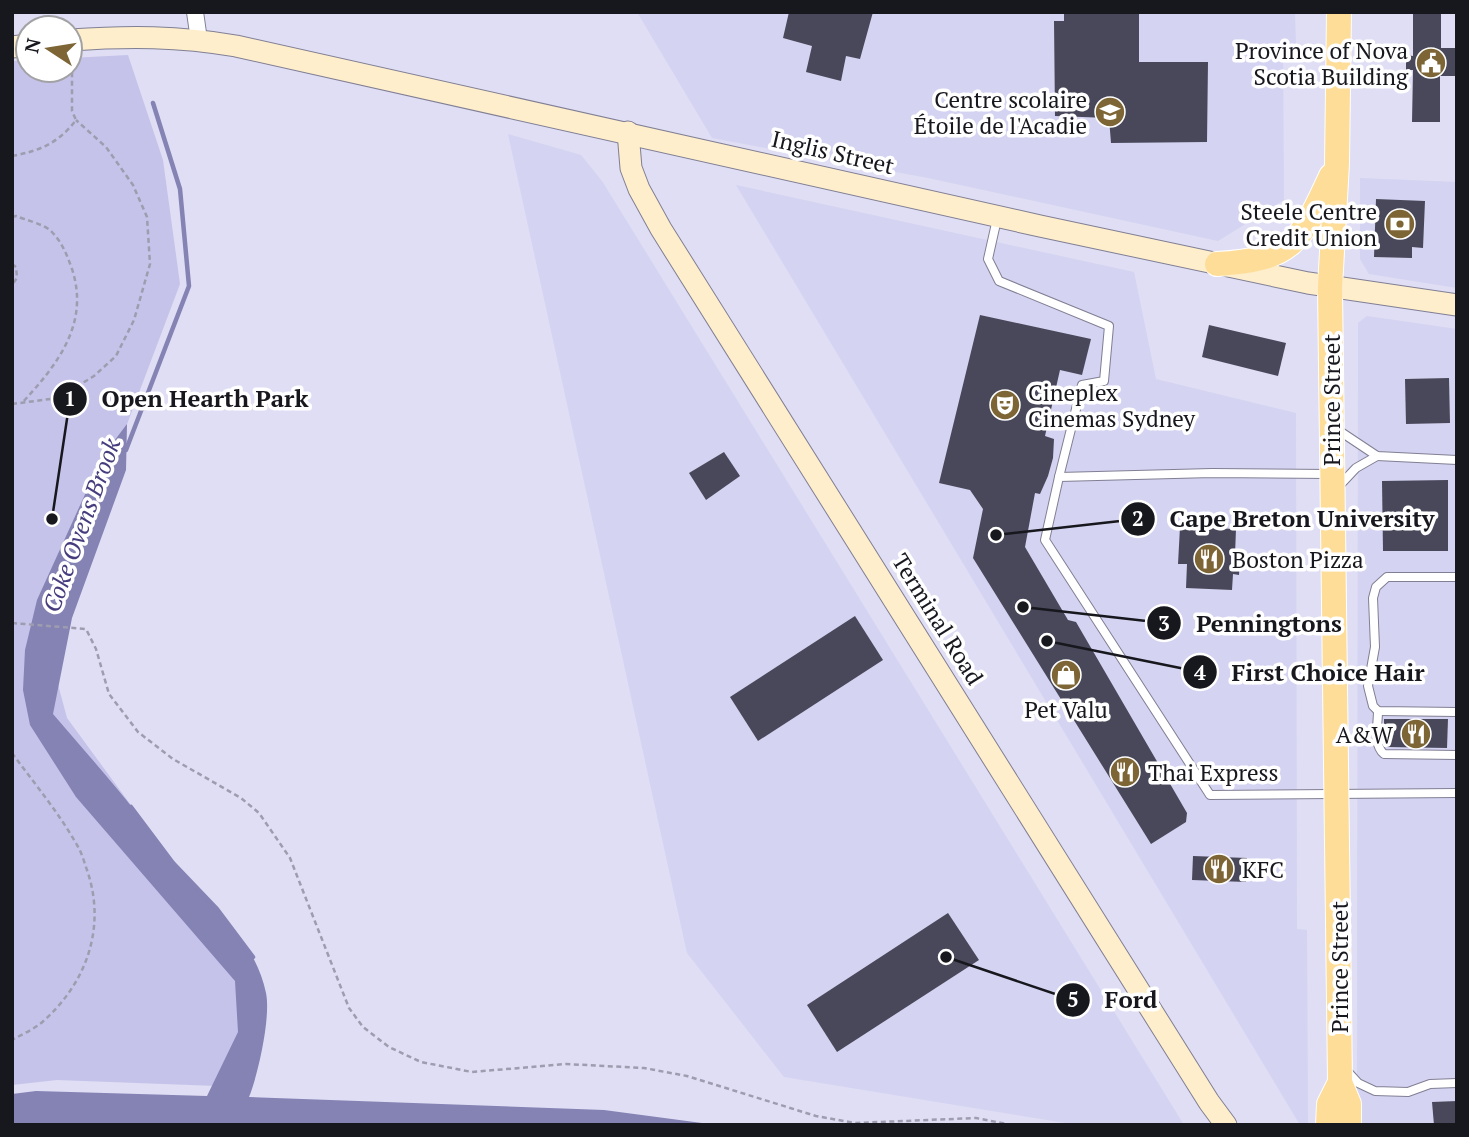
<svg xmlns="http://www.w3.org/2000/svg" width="1469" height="1137" font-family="'PT Serif',serif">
<rect width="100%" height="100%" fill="#dfdef4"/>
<g fill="#d4d3f1">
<polygon points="637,12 1295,12 1296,47 1283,47 1284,200 1218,241 928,178 712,138"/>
<polygon points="508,134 581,155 602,181 1184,1125 1078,1125 784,1077 687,953"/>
<polygon points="1360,178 1457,182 1457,288 1369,274 1360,259"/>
<polygon points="736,185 1134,272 1156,379 1296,413 1297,929 1307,930 1308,1125 1300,1125"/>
<polygon points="1367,316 1457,329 1457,1125 1357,1125 1358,323"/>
</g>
<polygon fill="#c5c3e9" points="128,55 163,160 180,284 55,615 49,651 67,718 202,902 244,956 245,1026 217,1086 57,1080 12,1085 12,61 28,60 28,70 70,70 70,58"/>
<path fill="#8582b4" d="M 127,424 L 126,470 L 72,618 L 53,714 C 81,747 110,779 136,812 C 149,829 160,848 174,864 C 209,903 255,939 266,993 C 271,1017 258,1075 249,1097 L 604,1110 L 717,1125 L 12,1125 L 12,1094 L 36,1091 L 207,1096 L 238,1032 L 235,981 L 76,797 L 30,725 L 23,690 L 25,650 L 37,600 L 102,457 Z"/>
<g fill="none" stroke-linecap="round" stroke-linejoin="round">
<g stroke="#8582b4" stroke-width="4.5">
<polyline points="126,450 189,286 180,189 153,103"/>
<polyline points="131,807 173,863 217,909 253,957"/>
</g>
</g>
<g fill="#49485a">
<polygon points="789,12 873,12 860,59 846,56 841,81 806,72 812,46 783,38"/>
<polygon points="1064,12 1139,12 1139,62 1208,62 1207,142 1111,143 1109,118 1055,116 1054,21 1064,21"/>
<polygon points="1413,12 1441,12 1441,48 1457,48 1457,76 1440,76 1440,122 1412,122 1413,70 1406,70 1406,55 1413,56"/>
<polygon points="1376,199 1425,201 1423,248 1412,247 1412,258 1374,257"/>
<polygon points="980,315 1091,339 1082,375 1060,370 1045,436 1054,439 1053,458 1048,476 1040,494 1035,493 1025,547 1068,620 1076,622 1187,813 1186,822 1151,844 973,558 983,509 970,490 939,483"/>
<polygon points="1209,325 1286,343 1278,376 1202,357"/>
<polygon points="1449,378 1450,423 1406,424 1405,379"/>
<polygon points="724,452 740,476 706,500 689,473"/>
<polygon points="1448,480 1448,551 1383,551 1382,481"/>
<polygon points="1180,527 1236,529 1235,555 1240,555 1239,575 1233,574 1232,590 1186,588 1187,564 1178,564"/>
<polygon points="855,616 883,660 758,741 730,697"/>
<polygon points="1384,719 1448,719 1447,748 1387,747 1384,740"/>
<polygon points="1193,856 1247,858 1246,882 1192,880"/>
<polygon points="948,913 979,960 837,1052 807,1005"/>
<polygon points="1457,1101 1457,1125 1434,1125 1432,1102"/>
</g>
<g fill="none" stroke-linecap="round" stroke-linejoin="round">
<g stroke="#807f94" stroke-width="10">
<g id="lane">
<polyline points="997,219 988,259 999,281 1109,326 1104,381 1082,385 1059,477"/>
<polyline points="1338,430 1377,456 1457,460"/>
<polyline points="1330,474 1212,473 1059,477 1045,540 1210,795 1457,793"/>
<polyline points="1339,486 1356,468 1377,456"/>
<polyline points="1457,577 1387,577 1376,587 1373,598 1375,647 1368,686 1373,706 1378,711 1457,712"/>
<path d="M 1378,711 C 1378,725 1373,745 1384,754 L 1457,755"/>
<polyline points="1347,1071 1358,1083 1375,1091 1408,1092 1430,1084 1457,1083"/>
</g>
</g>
<g stroke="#807f94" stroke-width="18">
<polyline id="street" points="195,12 199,40"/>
</g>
<g stroke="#807f94" stroke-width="23">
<g id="secondary">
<path d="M 70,40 C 129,36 178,36 236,46 L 1040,226 L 1308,283 L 1457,305"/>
<polyline points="12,47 28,45"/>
<polyline points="628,132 631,168 639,189 661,229 1209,1102 1226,1125"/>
</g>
</g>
<g stroke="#fff" stroke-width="26">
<g id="primary">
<polyline points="1339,12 1337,163 1330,287 1340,1082 1349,1104 1349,1125"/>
<path d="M 1217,264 C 1293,260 1301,241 1331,176"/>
<polyline points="1328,1125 1329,1104 1340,1082"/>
</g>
</g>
<g stroke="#9e9daf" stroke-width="2.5" stroke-dasharray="5 3.5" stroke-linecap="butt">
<path d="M 12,156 C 39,151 59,143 76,120 L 72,111 L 72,57"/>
<path d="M 12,217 L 16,216 C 26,220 43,224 51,231 C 62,242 67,255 72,269 C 90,324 57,365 22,403"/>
<polyline points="12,264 16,267 17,278 12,285"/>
<polyline points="12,404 58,398 94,376 116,356 134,320 150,264 147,217 133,185 106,147 76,120"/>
<polyline points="12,623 86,629 96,649 109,694 138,732 173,759 241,798 259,813 290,858 349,1008 363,1027 389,1047 421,1062 472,1072 566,1064 644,1068 687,1076 816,1116 855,1123 976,1118 1012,1125"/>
<path d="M 12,753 C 34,783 59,813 77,845 C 82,853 84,862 87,870 C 107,928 86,985 40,1024 C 32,1030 21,1035 12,1040"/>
</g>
<use href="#lane" stroke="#fff" stroke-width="8"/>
<use href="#street" stroke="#fff" stroke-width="16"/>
<use href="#secondary" stroke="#feeecc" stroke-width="21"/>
<use href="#primary" stroke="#fedd99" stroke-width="24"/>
</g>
<defs>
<g id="civic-disc" transform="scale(1.575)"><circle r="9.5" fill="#7d6535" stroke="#fff"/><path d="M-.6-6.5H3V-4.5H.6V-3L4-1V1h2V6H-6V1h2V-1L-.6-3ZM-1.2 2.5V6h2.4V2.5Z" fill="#fff"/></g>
<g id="school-disc" transform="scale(1.575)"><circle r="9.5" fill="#7d6535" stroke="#fff"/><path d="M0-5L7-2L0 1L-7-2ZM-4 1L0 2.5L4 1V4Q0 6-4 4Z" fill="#fff"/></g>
<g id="bank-disc" transform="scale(1.575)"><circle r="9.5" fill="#7d6535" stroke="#fff"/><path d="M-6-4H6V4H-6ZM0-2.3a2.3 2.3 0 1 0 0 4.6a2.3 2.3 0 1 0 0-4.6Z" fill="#fff"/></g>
<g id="theatre-disc" transform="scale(1.575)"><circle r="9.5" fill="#7d6535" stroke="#fff"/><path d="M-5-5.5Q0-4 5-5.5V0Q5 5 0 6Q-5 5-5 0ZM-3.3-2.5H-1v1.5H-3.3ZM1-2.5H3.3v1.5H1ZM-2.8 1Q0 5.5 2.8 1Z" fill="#fff"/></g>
<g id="restaurant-disc" transform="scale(1.575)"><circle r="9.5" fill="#7d6535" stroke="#fff"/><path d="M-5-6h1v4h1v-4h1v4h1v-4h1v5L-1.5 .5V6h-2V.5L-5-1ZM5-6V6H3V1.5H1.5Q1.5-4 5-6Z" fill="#fff"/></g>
<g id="shop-disc" transform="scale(1.575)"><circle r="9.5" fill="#7d6535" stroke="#fff"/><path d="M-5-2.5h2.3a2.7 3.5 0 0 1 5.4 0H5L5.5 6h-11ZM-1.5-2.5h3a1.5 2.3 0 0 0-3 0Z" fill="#fff"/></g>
</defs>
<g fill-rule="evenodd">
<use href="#civic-disc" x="1431" y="63"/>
<use href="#school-disc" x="1110" y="112"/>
<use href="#bank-disc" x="1400" y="224"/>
<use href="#theatre-disc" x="1005" y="405"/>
<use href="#restaurant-disc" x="1209" y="559"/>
<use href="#shop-disc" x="1066" y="675"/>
<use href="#restaurant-disc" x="1416" y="734"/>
<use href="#restaurant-disc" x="1125" y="772"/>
<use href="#restaurant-disc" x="1219" y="869"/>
</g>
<g text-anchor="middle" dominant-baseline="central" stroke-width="7" stroke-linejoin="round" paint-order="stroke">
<g font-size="23" fill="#17171e" stroke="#fff" text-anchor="end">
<text x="1408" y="50">Province of Nova<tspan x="1408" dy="26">Scotia Building</tspan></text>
<text x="1087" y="99">Centre scolaire<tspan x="1087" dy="26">Étoile de l'Acadie</tspan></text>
<text x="1377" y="211">Steele Centre<tspan x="1377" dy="26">Credit Union</tspan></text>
<text x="1028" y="392" text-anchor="start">Cineplex<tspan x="1028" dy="26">Cinemas Sydney</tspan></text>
<text x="1232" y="559" text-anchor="start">Boston Pizza</text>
<text x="1066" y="709" text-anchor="middle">Pet Valu</text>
<text x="1393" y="734">A&amp;W</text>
<text x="1148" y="772" text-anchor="start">Thai Express</text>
<text x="1242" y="869" text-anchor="start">KFC</text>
</g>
<g font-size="23" fill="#17171e" stroke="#fff">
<text transform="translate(833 152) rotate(13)">Inglis Street</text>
<text transform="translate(1331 400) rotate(-90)">Prince Street</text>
<text transform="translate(938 619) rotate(58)">Terminal Road</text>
<text transform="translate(1339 967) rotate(-90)">Prince Street</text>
</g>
<g font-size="24" font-style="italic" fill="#463d7e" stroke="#fff">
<text transform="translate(81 525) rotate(-70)">Coke Ovens Brook</text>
</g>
</g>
<path fill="none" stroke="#17171e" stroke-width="2.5" d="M52 519L70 399M996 535L1138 519M1023 607L1164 623M1047 641L1200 672M946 957L1073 1000"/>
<g fill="#17171e" stroke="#fff" stroke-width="2.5">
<circle cx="52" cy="519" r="7"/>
<circle cx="996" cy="535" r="7"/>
<circle cx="1023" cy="607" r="7"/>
<circle cx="1047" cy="641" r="7"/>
<circle cx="946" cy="957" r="7"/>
<circle cx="70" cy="399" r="18"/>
<circle cx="1138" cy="519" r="18"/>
<circle cx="1164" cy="623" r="18"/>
<circle cx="1200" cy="672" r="18"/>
<circle cx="1073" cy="1000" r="18"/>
</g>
<g font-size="21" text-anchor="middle" font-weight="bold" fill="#fff">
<text x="70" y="406">1</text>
<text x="1138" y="526">2</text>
<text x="1164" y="631">3</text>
<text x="1200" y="680">4</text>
<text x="1073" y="1007">5</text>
</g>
<g font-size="24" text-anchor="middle" font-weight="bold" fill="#17171e" stroke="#fff" stroke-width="7" stroke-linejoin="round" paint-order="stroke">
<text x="205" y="407">Open Hearth Park</text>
<text x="1302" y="527">Cape Breton University</text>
<text x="1269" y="632">Penningtons</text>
<text x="1328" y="681">First Choice Hair</text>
<text x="1131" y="1008">Ford</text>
</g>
<rect width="1469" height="1137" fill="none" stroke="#17171e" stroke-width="28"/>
<g transform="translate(49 49) rotate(282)"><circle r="33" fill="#ffffff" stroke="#a2a2a5" stroke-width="2"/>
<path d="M0-5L12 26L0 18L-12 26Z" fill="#7d6535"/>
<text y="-10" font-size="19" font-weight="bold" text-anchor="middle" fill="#17171e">N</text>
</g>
</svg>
